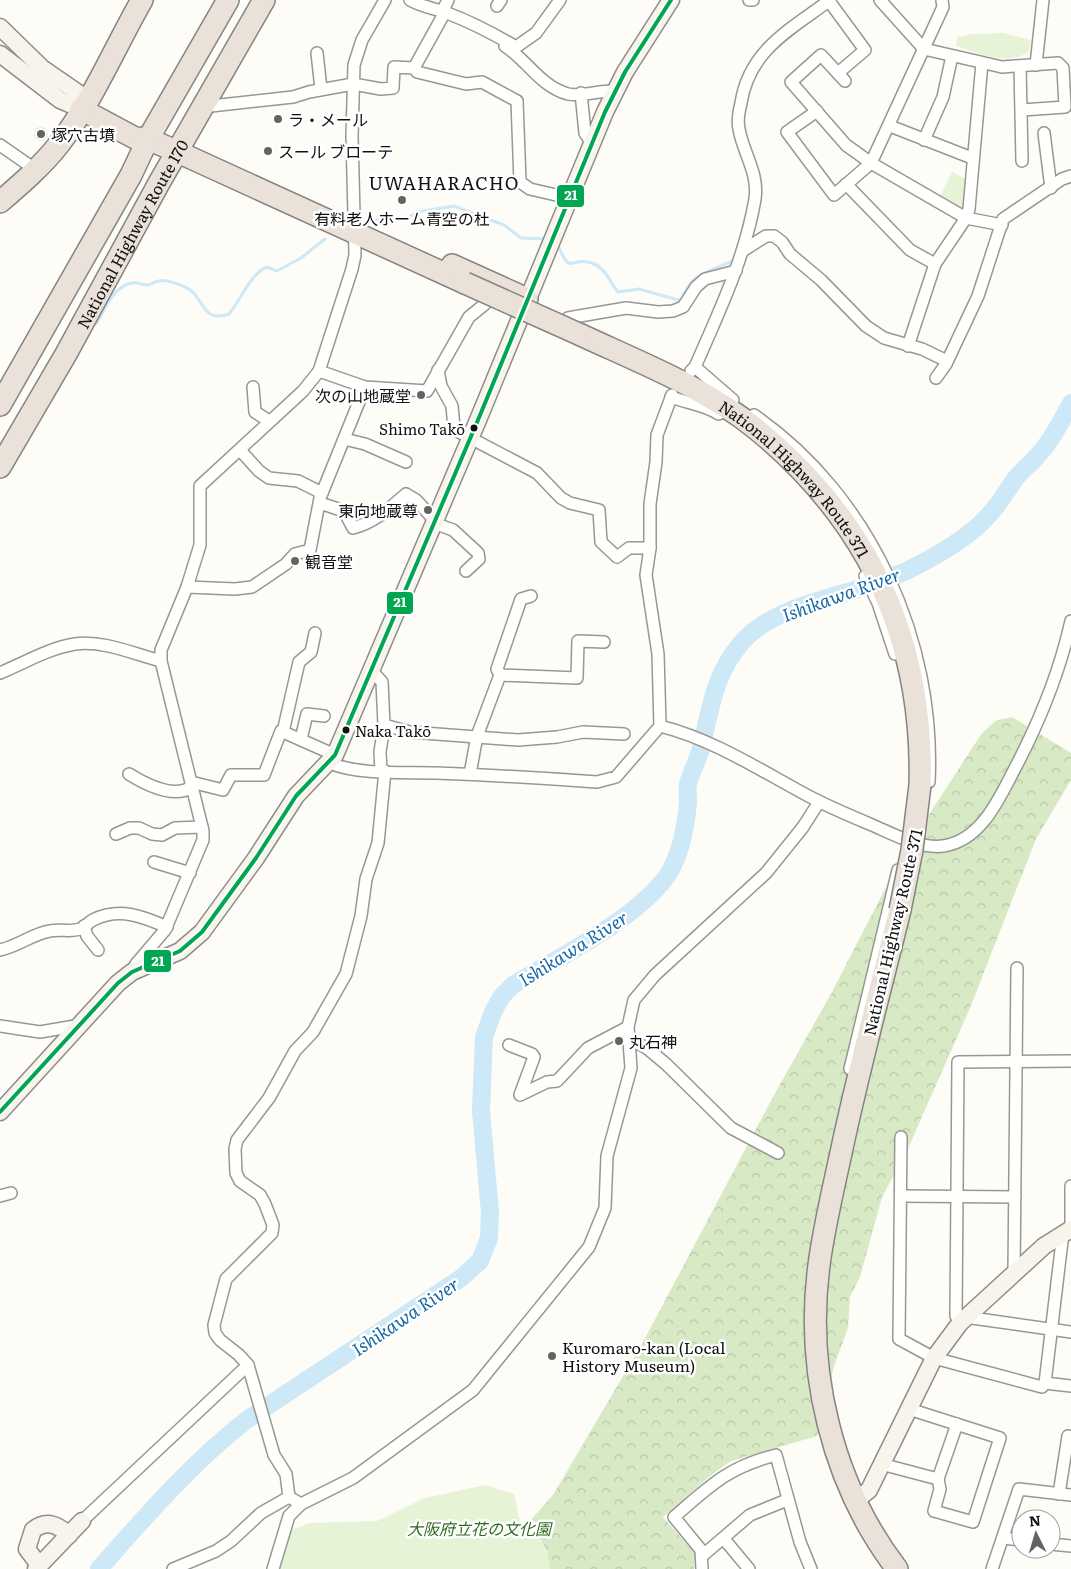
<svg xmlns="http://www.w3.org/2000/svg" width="1071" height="1569" font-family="Literata,'Noto Sans JP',serif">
<defs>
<pattern id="grass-dots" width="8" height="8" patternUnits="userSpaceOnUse" patternTransform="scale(1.25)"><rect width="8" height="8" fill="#e7f3d7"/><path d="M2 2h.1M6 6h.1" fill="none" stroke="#c5cfb8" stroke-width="1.8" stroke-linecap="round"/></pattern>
<pattern id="forest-crowns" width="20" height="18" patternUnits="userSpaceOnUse" patternTransform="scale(1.25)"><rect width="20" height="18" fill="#d8eac5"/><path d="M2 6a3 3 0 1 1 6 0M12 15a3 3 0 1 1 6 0" fill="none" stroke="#b8c8a8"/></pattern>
</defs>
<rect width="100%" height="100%" fill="#fdfcf7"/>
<circle fill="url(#grass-dots)" cx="41" cy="134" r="7"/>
<polygon fill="url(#forest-crowns)" points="1012,717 1071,753 1071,780 1036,839 970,1008 906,1153 882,1197 860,1277 850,1297 848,1328 834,1366 817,1436 731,1461 710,1476 663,1517 695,1553 694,1569 550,1569 547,1551 522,1530 553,1495 642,1344 774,1095 832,992 901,858 982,733 997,720"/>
<g fill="#e7f3d7">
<path d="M 1003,33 L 1031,40 L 1029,52 C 1007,66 978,54 956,46 L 957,37 L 973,34 Z"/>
<polygon points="952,172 966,179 963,206 961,208 941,195"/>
<polygon points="485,1485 514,1494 522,1530 536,1529 547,1551 550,1569 277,1569 289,1531 309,1523 377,1521 425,1498"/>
</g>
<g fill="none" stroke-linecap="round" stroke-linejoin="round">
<g stroke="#cde8f7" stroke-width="3">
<polyline points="374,220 408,218 417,212 454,206 504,225 521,238 547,239"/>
<polyline points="743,226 747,213"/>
<path d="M 557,243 C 572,279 569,255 592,263 C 607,269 610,283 618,292 L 639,289 L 678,300 L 682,299 C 692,270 713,272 736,259"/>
<path d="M 97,323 C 105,308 114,286 132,283 C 138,282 142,285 148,285 C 152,284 155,281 159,281 C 166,279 178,284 185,287 C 205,295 200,324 229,314 C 240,301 251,273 267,267 L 277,271 L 301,258 L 325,239"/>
</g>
<path stroke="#cde8f7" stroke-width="18" d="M 99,1569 C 146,1516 191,1463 248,1419 L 461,1278 L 480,1261 L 489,1238 L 490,1212 L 481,1111 L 484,1037 L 493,1012 L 502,996 L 513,985 C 560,957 636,919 667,876 C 681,855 686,826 688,802 C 688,796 687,790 688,784 C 691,772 698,760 701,748 C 711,708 714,673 743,641 C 775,606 835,598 877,583 C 909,572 964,543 987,517 C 998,506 1006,492 1015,479 C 1022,470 1032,463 1039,454 C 1053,439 1061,421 1071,403"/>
<g stroke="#979795" stroke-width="14">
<g id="street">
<path d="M 410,0 C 422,7 434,8 447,13 C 471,22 494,34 516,47 L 536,33 L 560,0"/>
<polyline points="749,0 753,0"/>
<polyline points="880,0 924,49 1002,67 1058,63 1063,68 1065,107 1022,110"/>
<polyline points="829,1 865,50 838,73"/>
<polyline points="497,6 501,0"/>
<polyline points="442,12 448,0"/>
<path d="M 505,46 C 527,60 541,87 568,94 C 582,97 600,90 615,91"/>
<polyline points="317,53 321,89"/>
<polyline points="1036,65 1043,0"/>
<polyline points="1020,66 1022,161"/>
<polyline points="414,68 445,12"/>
<polyline points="845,81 821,55 791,82 846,145 871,163 966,218 1002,225"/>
<polyline points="581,93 585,133 592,144"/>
<polyline points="202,107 293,97 309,92 353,84 381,89 393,88 394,67 414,68 417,72 466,84 482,82 517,101 520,182 530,189 569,198"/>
<polyline points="817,111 787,132 834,195 871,163 943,7 942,0"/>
<polyline points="890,126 972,158"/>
<polyline points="1044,133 1051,188"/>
<polyline points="924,140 943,97 952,56"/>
<polyline points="0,145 36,170"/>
<polyline points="846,184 910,250 935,264"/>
<polyline points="744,250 766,236 774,236 782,242 790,254 821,280 866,326 884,338 922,349 947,361"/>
<polyline points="568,318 626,308 658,312 673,311 683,307 696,287 705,279 736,271"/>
<polyline points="908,346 935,264 966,218 969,209 982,63"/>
<polyline points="695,367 733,400"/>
<polyline points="438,370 441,386 452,406 454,427 457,431 537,473 561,498 570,503 599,510 601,542 617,557 629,548 650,548"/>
<polyline points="319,371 365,387 427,391 469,317 485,304"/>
<path d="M 691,371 L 695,367 C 719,312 745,258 755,199 C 759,173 743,153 739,129 C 737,121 739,111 741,103 C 749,50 791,29 830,0"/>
<polyline points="936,378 946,364 978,296 1003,219 1062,179 1071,176"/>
<polyline points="253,387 255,412 269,421"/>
<path d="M 671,397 C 687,403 705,405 719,414"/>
<path d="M 754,415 C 871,496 936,642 929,782"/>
<polyline points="344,439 365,444 406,462"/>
<polyline points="240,450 259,471 269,478 298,481 322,493"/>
<path d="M 320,503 L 344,511 L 353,528 C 374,523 390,508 406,494 L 416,500 L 439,525 L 453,530 L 478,553 L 479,559 L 466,571"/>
<polyline points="865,576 878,603 895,654"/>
<polyline points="187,587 235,589 252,587 286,564 295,554 310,550 320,498 365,387"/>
<polyline points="371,670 382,682 384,725 380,752 381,771"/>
<path d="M 0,673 C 24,663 49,648 75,644 C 103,640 134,654 161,661"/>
<polyline points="500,675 497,669 521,599 531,596"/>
<polyline points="384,725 410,732 518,740 557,737 583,732 624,734"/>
<path d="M 660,726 C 716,740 766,774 816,800 C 834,809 853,817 872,825 C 893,834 920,849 943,846 C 980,841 998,801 1013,772 C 1039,723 1059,675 1071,621"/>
<polyline points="283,732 299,662 311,652 315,633"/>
<polyline points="301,739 307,714 324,716"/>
<path d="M 330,763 C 358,775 404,772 436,773 C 489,775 543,778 597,782 L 616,777 L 660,726 L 658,654 L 646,575 L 650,548 L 650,504 L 656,462 L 657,435 L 672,395"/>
<path d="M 129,774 C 145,784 173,799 192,787"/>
<polyline points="470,774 477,736 500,675 577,678 578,641 604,642"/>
<polyline points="191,782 223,790 231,775 264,775 281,731 335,755"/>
<polyline points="116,834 130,828 139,828 152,834 162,835 175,828 202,827"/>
<polyline points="154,862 190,873"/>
<polyline points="84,926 87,936 98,950"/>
<path d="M 0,950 C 18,946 32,934 50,931 C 59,929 72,932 80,929 C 85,927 89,922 93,920 C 119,907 142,916 167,927"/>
<polyline points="132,972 136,964 165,930 203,840 203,831 161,661 161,650 187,587 200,545 200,486 303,391 319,371 352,269 355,255 352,136 354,65 362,40 385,0"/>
<polyline points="0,1026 40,1032 81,1025"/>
<polyline points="629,1038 648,1049 666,1064 731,1128 778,1153"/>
<polyline points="509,1045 532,1054 534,1057 520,1095 547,1082 557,1081 588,1048 628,1027"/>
<polyline points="850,1069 898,870"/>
<polyline points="901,1137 899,1339 934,1358 1042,1387 1045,1383 1063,1233"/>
<polyline points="0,1196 11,1193"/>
<polyline points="901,1196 1015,1197"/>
<polyline points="1071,1229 1071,1186"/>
<polyline points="1014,1274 1017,968"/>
<polyline points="965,1317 1071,1332"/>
<polyline points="960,1323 956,1316 958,1062 1071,1061"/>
<polyline points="1045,1383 1071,1386"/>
<polyline points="881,1464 938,1479 940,1489 934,1511 973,1522 1000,1438 909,1409"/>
<polyline points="938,1479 957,1424"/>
<polyline points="1059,1494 1068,1436 1071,1437"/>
<polyline points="301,1504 289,1497 286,1474 274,1455 248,1365 239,1355 220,1340 215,1333 214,1325 226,1279 272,1233 273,1225 265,1204 260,1195 240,1181 236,1173 235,1149 237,1140 269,1098 295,1051 313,1032 346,974 361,916 366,879 378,843 385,771"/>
<polyline points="82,1521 248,1365"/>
<polyline points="1003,1538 1021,1540"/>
<polyline points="724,1539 749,1569"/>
<polyline points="1051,1544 1071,1546"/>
<polyline points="702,1556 750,1515 787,1500"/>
<polyline points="173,1569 216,1551 231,1541 261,1513 289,1497"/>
<polyline points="273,1569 289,1516 301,1504 353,1478 473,1390 589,1247 605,1208 607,1156 631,1068 628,1027 634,1000 655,975 766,873 803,827 819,802"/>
<path d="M 702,1569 L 701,1550 L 674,1517 C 710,1486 728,1467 776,1455 L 800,1542 L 811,1569"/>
<polyline points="992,1569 1019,1489 1071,1495"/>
</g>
</g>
<g stroke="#8e8d8b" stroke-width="19">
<g id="secondary">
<polyline points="0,27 42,68 87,99"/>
<polyline points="0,54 60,100 81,109"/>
<polyline points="0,1112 118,983 132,972 180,951 202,932 256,858 296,796 335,755 478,420 605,112 625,72 671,0"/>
<polyline points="854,1502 869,1490 934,1358 960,1323 1044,1246 1071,1229"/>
<path d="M 39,1565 L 27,1549 L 33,1530 C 47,1519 58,1525 69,1535"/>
<polyline points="36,1569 82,1521"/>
</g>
</g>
<g stroke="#858482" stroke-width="24">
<g id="highway">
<polyline points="81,109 135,138 148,139 178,152 465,283"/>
<path d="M 0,202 C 21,184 43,165 60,143 C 93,100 115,47 142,0"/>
<polyline points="452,265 527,299"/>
<path id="s1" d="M 581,335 C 639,362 704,387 755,428 C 868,520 924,639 920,785"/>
<polyline points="0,405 131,175 148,139 228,0"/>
<path id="s2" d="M 0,467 L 66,354 L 159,183 L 264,0"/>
<path d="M 897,1569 C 832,1484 805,1370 819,1265 C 824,1227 833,1190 841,1153 C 858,1072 880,991 900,910"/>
</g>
</g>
<use href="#street" stroke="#fffffe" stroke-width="11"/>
<use href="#secondary" stroke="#f6f4eb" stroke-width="16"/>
<use href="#highway" stroke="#eae1d8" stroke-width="21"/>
<g stroke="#858482" stroke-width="24" stroke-linecap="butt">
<g id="highway-bridge">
<polyline points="465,283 581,335"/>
<polyline points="900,910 912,850 920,785"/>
</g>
</g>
<use href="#highway-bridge" stroke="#eae1d8" stroke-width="21"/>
<g stroke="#fff" stroke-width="8">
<polyline id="bus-1" points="0,1112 118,983 132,972 180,951 202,932 256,858 296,796 335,755 478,420 605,112 625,72 671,0"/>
</g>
<use href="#bus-1" stroke="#00a651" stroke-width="4"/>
</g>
<g fill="#646362" stroke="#fff" stroke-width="2">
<circle cx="278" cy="119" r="5"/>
<circle cx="41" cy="134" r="5"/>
<circle cx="268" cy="151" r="5"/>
<circle cx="402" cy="200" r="5"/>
<circle cx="421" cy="395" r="5"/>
<circle cx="428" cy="510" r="5"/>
<circle cx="295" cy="561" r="5"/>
<circle cx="619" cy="1041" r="5"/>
<circle cx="552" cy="1356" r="5"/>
</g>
<g fill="#111" stroke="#fff" stroke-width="2">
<circle cx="474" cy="428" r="4.5"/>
<circle cx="346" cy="730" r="4.5"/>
</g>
<g text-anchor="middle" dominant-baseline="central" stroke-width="5" stroke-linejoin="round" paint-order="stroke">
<g font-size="15" fill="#111" stroke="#fff" text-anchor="end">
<text x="465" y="428">Shimo Takō</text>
<text x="355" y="730" text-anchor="start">Naka Takō</text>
</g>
<g font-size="16" fill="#111" stroke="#fff" text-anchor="start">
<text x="288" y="119">ラ・メール</text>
<text x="51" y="134">塚穴古墳</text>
<text x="278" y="151">スール ブローテ</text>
<text x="402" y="218" text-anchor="middle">有料老人ホーム青空の杜</text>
<text x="411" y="395" text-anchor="end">次の山地蔵堂</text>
<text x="418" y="510" text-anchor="end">東向地蔵尊</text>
<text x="305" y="561">観音堂</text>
<text x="629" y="1041">丸石神</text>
<text x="562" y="1347">Kuromaro-kan (Local<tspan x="562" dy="18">History Museum)</tspan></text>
</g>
<g font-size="16" fill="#111" stroke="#fff">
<text stroke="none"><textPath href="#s2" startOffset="268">National Highway Route 170</textPath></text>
<text stroke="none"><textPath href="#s1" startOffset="262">National Highway Route 371</textPath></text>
<text transform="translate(892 932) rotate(-77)">National Highway Route 371</text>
</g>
<g font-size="16" font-style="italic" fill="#2f6b1f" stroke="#fff">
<text x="479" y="1528">大阪府立花の文化園</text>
</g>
<g font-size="18" letter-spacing="1" fill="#111" stroke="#fff">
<text x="444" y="182">UWAHARACHO</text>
</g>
<g font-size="18" font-style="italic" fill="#1768a6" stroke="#fff">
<text transform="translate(841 594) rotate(-20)">Ishikawa River</text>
<text transform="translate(573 948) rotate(-32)">Ishikawa River</text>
<text transform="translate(405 1316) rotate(-34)">Ishikawa River</text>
</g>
</g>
<g stroke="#fff" stroke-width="2">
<rect x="556" y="184" width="29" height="24" rx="5" fill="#00a651"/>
<rect x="386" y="591" width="28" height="24" rx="5" fill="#00a651"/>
<rect x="143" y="949" width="29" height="24" rx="5" fill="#00a651"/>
</g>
<g font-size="14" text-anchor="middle" font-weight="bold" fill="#fff">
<text x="571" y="200">21</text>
<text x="400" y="607">21</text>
<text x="158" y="966">21</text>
</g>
<g transform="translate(1036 1534) rotate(355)"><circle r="24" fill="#ffffff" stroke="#a0a0a0"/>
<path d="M0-4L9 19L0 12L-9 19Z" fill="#646362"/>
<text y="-8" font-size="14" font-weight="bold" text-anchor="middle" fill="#111111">N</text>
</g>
</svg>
